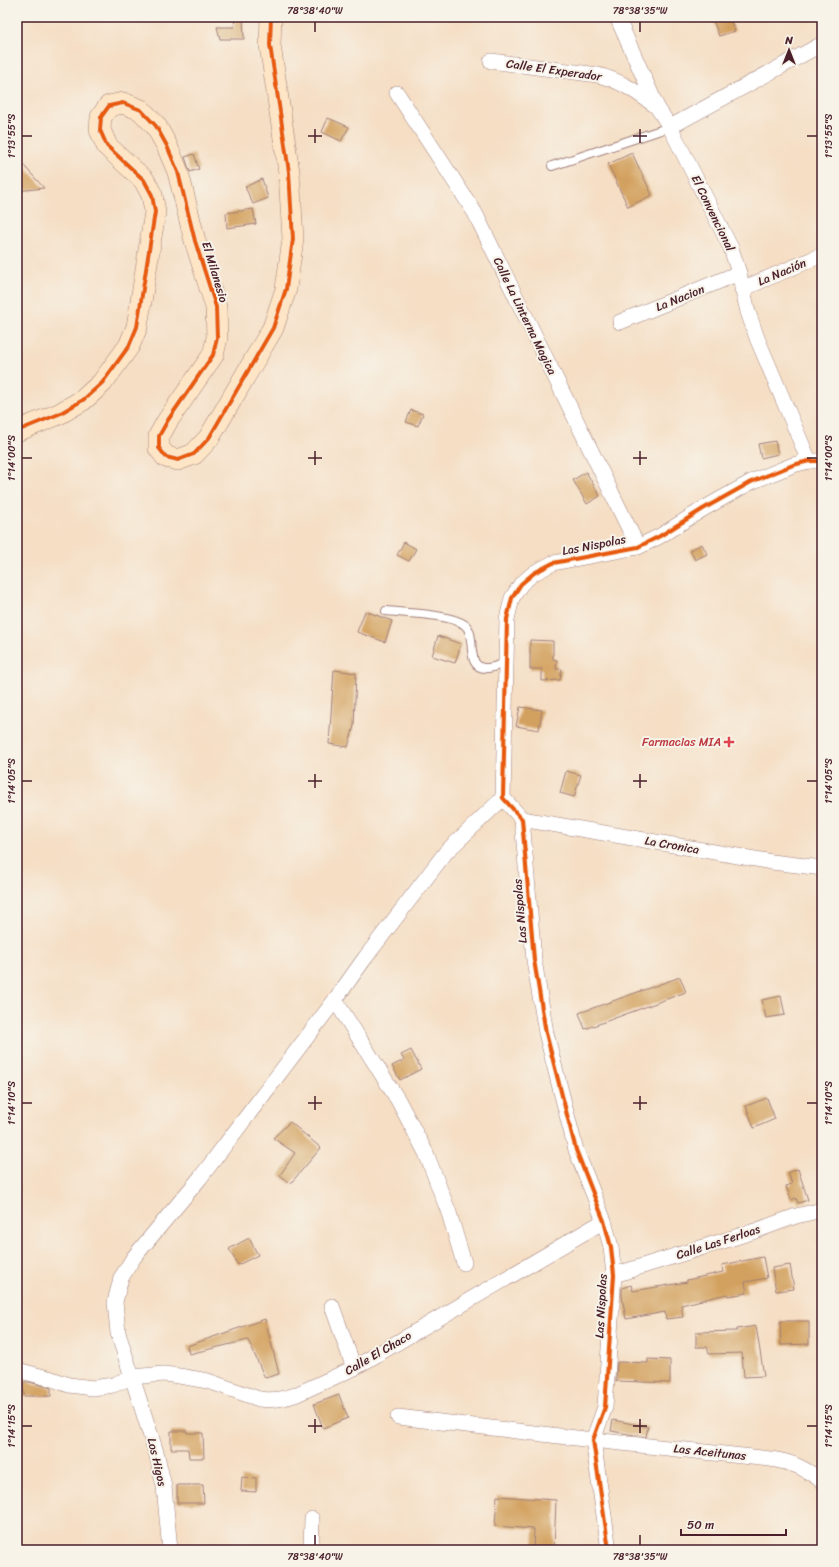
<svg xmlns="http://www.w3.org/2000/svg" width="839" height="1567" font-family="Sriracha,sans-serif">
<rect width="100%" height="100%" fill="#f7f3e8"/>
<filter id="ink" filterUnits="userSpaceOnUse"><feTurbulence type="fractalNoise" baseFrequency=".025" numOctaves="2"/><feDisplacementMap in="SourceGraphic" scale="8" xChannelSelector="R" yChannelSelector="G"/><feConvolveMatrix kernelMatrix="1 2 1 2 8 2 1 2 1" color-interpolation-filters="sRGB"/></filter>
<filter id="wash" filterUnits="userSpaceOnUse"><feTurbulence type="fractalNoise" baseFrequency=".012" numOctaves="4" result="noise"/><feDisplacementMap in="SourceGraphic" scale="16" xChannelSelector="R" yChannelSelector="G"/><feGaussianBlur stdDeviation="0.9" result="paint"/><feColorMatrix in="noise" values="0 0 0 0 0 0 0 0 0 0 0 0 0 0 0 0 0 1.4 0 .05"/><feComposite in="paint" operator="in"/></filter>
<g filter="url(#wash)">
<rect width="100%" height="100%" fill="#f5dec4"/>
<g id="blocks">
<g fill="#d3a15f">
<polygon points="235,17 243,17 244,39 220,39 217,27 234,27"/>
<polygon points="712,17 729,17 735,31 719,36"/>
<polygon points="328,118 349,127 341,141 322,132"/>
<polygon points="632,153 652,195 628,207 608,164"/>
<polygon points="194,154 199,169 190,172 185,157"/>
<polygon points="17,158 44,188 17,191"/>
<polygon points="262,179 268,198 253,204 245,187"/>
<polygon points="253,209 256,224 227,228 226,213"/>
<polygon points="411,410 423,414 418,426 406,422"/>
<polygon points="775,441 778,454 761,458 758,444"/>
<polygon points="586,472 600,496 587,504 573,480"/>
<polygon points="404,542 416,549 409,561 397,555"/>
<polygon points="702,544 707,554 695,560 690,550"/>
<polygon points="365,611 392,621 385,642 357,632"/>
<polygon points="438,636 461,644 455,663 432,656"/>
<polygon points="530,640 553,641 553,659 557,660 556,669 562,669 560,680 542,681 542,669 530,669"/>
<polygon points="334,670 356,673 354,726 348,747 329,744"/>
<polygon points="520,707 542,710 539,730 516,726"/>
<polygon points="566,771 581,775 574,797 560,793"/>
<polygon points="680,977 686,992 585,1029 579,1013"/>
<polygon points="781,996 785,1015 766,1018 762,1000"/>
<polygon points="411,1050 421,1069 400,1080 392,1066 404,1060 401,1055"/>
<polygon points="767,1098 775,1119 754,1128 746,1106"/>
<polygon points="290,1122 321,1148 290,1184 280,1175 295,1153 273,1138"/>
<polygon points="798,1169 808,1200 798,1203 796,1198 791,1200 786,1186 792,1184 788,1172"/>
<polygon points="249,1238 258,1255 238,1265 229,1249"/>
<polygon points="763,1257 767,1278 745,1282 747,1293 728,1296 727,1294 681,1305 683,1317 666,1319 665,1312 626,1319 622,1296 622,1288 631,1285 633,1291 687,1282 687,1280 723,1272 722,1265"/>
<polygon points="790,1265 794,1289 776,1291 772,1268"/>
<polygon points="265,1319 279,1374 265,1378 248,1340 189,1354 187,1346"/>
<polygon points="780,1321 809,1321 809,1344 781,1345"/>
<polygon points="756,1326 764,1376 744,1377 742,1353 709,1354 707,1347 696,1347 696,1332 737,1331 737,1329"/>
<polygon points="648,1359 670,1360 670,1383 616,1381 617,1362 648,1363"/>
<polygon points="23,1382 29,1382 51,1388 51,1396 24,1396"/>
<polygon points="339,1395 348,1418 323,1428 314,1404"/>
<polygon points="613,1420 648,1427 646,1437 611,1431"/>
<polygon points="171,1431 187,1431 187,1433 203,1433 204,1458 189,1458 188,1449 171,1449"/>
<polygon points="242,1477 256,1478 256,1492 241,1491"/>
<polygon points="177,1485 203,1485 204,1503 177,1503"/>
<polygon points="497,1496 556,1500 554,1550 533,1550 534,1529 495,1526"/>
</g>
</g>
</g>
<g filter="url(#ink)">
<use href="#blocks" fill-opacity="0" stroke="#a07e78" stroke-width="1"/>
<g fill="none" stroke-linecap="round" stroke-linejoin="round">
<g stroke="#a07e78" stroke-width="10">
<g id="lane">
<polyline points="552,166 670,127"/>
<path d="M 386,611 C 405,613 451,614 465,625 C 478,635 463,670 488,668 C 494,667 500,665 506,663"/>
</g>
</g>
<g stroke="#a07e78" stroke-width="16">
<g id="street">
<polyline points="617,17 657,107 670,127 731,248 739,273 748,312 757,338 809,461"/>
<path d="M 491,61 L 598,75 C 622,81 636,92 656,106"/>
<polyline points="397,93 475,213 638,547"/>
<polyline points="670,127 822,44"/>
<polyline points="742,289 822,255"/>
<polyline points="620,322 739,273"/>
<polyline points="522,819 772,862 822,868"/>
<polyline points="335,1000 398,1100 426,1153 449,1213 464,1263"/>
<polyline points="614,1275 755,1231 796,1216 822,1210"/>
<polyline points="332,1306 354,1368"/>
<path d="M 17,1370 L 52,1379 L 69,1385 L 93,1388 L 113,1385 L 132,1377 L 164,1374 L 179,1376 L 208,1381 L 259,1399 C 272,1401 283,1399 295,1395 L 354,1368 L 604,1221"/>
<path d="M 398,1417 L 593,1440 L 770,1459 C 793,1462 804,1468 822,1481"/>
<polyline points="170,1550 164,1486 156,1452 118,1333 115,1302 121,1278 134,1257 200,1178 335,1000 365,958 446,852 503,798"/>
<polyline points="311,1550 312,1519"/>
<polyline points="609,1550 593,1440 605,1407 614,1275 611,1247 604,1221 576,1150 546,1033 534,960 522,819 503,798 507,619 512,598 521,584 534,573 553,563 638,547 660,536 703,509 751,482 793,465 809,461 822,461"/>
</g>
</g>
<g stroke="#a07e78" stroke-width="22">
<polyline id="secondary" points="17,431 59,414 83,400 102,383 129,346 137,327 155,212 152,195 144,180 107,146 100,130 101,117 109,106 123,103 141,110 156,126 167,146 178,172 195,241 216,307 217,338 213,355 168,420 159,436 159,448 166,457 178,460 194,454 209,438 273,328 286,289 293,239 289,172 270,45 271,17"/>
</g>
<use href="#lane" stroke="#fff" stroke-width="8"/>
<use href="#street" stroke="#fff" stroke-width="15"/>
<use href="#secondary" stroke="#fde5c5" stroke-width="21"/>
<g stroke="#f7f3e8" stroke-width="6">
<g id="cycleway">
<polyline points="17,431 59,414 83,400 102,383 129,346 137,327 155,212 152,195 144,180 107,146 100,130 101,117 109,106 123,103 141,110 156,126 167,146 178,172 195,241 216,307 217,338 213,355 168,420 159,436 159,448 166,457 178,460 194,454 209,438 273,328 286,289 293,239 289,172 270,45 271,17"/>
<polyline points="609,1550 593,1440 605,1407 614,1275 611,1247 604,1221 576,1150 546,1033 534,960 522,819 503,798 507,619 512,598 521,584 534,573 553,563 638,547 660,536 703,509 751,482 793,465 809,461 822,461"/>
</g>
</g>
<use href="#cycleway" stroke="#e8590c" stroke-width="4"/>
</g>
</g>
<path fill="none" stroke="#4a1f2b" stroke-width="1.5" d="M 315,22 L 315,32M 640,22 L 640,32M 315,129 L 315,143M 640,129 L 640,143M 22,136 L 32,136M 308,136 L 322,136M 633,136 L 647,136M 807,136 L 817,136M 315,451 L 315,465M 640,451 L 640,465M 22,458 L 32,458M 308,458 L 322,458M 633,458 L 647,458M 807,458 L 817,458M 315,774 L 315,788M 640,774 L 640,788M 22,781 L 32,781M 308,781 L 322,781M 633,781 L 647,781M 807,781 L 817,781M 315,1096 L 315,1110M 640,1096 L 640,1110M 22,1103 L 32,1103M 308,1103 L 322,1103M 633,1103 L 647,1103M 807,1103 L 817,1103M 315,1419 L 315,1433M 640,1419 L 640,1433M 22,1426 L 32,1426M 308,1426 L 322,1426M 633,1426 L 647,1426M 807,1426 L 817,1426M 315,1535 L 315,1545M 640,1535 L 640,1545"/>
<path fill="#e0444e" stroke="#f7f3e8" stroke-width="1.5" d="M727 736h4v4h4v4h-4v4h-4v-4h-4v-4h4z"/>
<g text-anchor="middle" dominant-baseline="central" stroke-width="4" stroke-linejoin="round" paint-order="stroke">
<g font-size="12" fill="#4a1f2b" stroke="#f7f3e8">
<text transform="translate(554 70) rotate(8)">Calle El Experador</text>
<text transform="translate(713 213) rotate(64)">El Convencional</text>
<text transform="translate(215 272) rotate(73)">El Milanesio</text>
<text transform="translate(782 272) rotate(-23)">La Nación</text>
<text transform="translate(680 298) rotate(-22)">La Nacion</text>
<text transform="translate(525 316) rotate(64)">Calle La Linterna Magica</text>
<text transform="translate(594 545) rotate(-11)">Las Nispolas</text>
<text transform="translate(672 845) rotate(10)">La Cronica</text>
<text transform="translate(520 911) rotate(-95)">Las Nispolas</text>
<text transform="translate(718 1242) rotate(-18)">Calle Las Ferloas</text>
<text transform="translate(601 1306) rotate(-87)">Las Nispolas</text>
<text transform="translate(378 1353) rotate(-30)">Calle El Chaco</text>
<text transform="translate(710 1452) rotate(6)">Las Aceitunas</text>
<text transform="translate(157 1462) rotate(77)">Los Higos</text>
</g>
<g font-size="12" fill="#be3a42" stroke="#f7f3e8" text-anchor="end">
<text x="721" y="742">Farmacias MIA</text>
</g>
</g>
<rect width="839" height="1567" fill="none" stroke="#f7f3e8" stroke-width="44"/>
<g transform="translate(789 50)" stroke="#f7f3e8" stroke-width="3" paint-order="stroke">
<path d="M0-3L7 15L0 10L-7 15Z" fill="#4a1f2b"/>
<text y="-6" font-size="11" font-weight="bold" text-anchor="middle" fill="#4a1f2b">N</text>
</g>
<path d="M681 1529v6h105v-6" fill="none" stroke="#4a1f2b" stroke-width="2"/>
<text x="687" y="1529" font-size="12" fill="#4a1f2b" stroke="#f7f3e8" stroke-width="3" paint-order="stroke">50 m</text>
<rect x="22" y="22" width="795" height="1523" fill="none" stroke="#4a1f2b" stroke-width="1.5"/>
<g font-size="10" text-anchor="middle" fill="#4a1f2b">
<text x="315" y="14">78°38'40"W</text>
<text x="640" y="14">78°38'35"W</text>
<text transform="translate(11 136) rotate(-90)" y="4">1°13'55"S</text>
<text transform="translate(828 136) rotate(-90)" y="4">1°13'55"S</text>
<text transform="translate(11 458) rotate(-90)" y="4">1°14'00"S</text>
<text transform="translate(828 458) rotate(-90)" y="4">1°14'00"S</text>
<text transform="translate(11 781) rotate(-90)" y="4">1°14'05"S</text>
<text transform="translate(828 781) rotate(-90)" y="4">1°14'05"S</text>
<text transform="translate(11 1103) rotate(-90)" y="4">1°14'10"S</text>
<text transform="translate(828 1103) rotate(-90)" y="4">1°14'10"S</text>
<text transform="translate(11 1426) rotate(-90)" y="4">1°14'15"S</text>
<text transform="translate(828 1426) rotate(-90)" y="4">1°14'15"S</text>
<text x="315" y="1560">78°38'40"W</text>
<text x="640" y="1560">78°38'35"W</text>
</g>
</svg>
